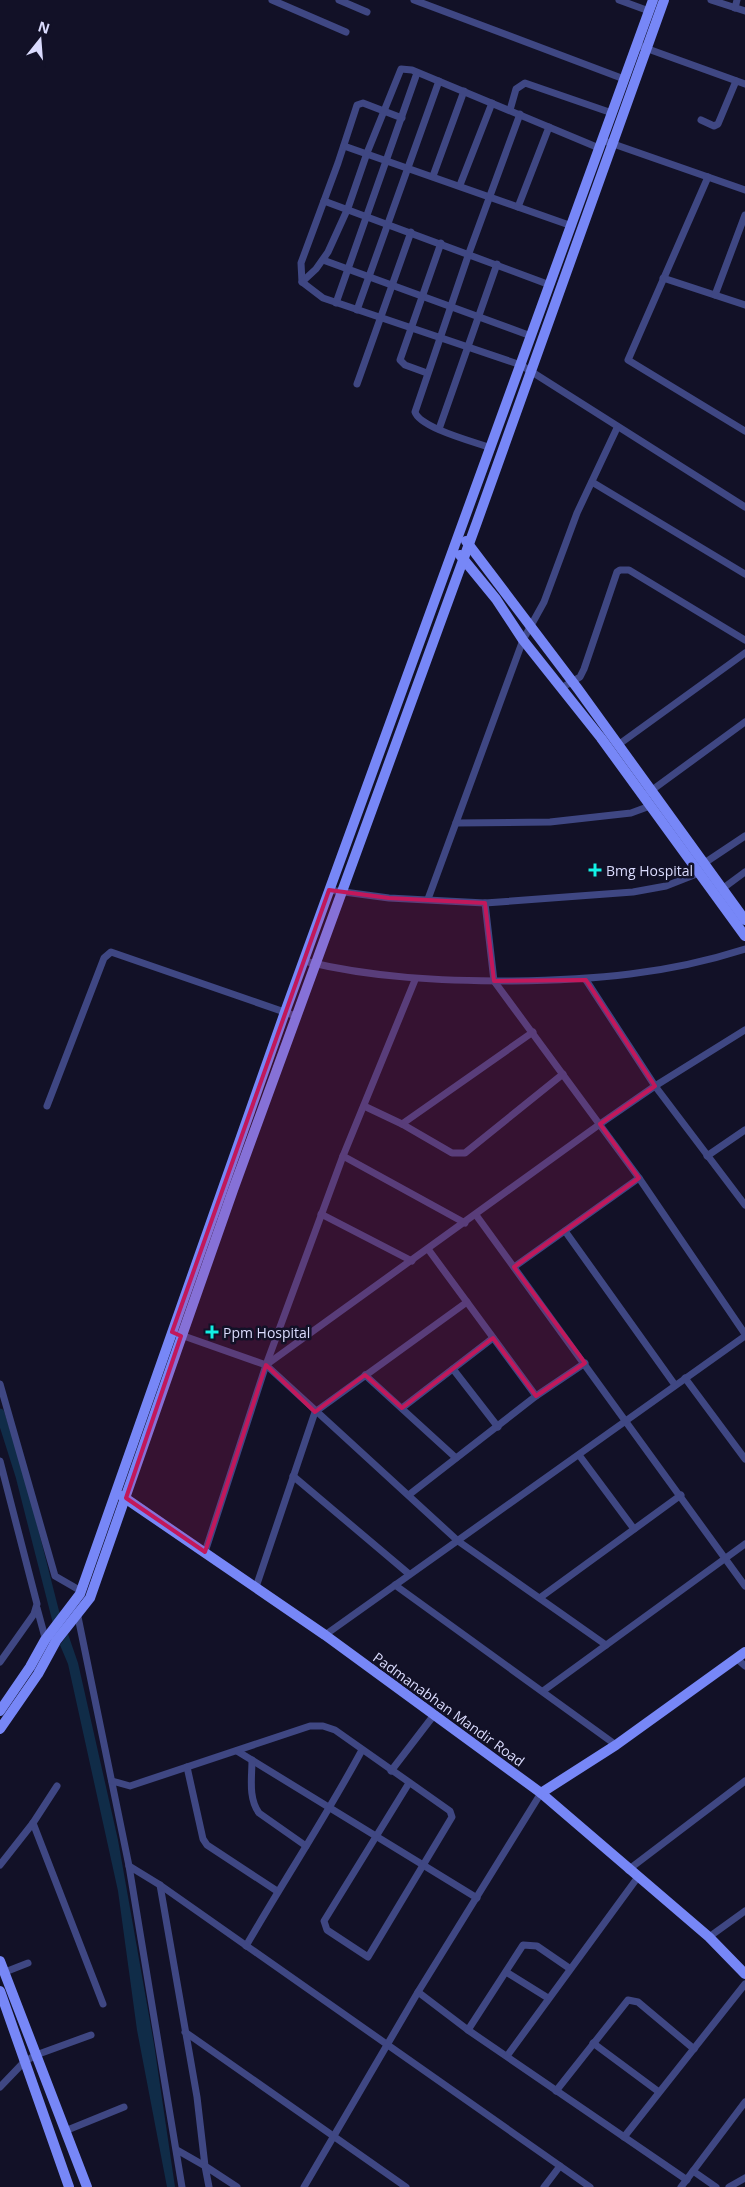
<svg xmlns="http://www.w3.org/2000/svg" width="745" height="2187" font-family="'Open Sans',sans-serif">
<rect width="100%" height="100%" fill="#121127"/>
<polygon fill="#102c48" points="68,1634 78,1663 118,1840 154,2044 175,2187 167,2187 137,2030 118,1891 68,1664 60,1645"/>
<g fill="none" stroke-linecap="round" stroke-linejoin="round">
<polyline stroke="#102c48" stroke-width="9" points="0,1413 20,1476 59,1629"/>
<g stroke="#3f4783" stroke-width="7">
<polyline points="272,0 346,32"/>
<polyline points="339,0 367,12"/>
<polyline points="414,0 624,79"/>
<polyline points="619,0 649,11"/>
<polyline points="711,0 745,11"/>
<polyline points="735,8 737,0"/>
<polyline points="637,45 745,84"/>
<polyline points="510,110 516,89 525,83 612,113"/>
<polyline points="402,118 363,103 357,105 338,163 301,263 302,282 323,298 521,365 745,507"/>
<polyline points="701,120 714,126 718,124 736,81"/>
<polyline points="602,140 745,190"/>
<polyline points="344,146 572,226"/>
<polyline points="433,176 464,91"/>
<polyline points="708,177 628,360 745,431"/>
<polyline points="460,185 492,103"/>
<polyline points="324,201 550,285"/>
<polyline points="518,207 549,127"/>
<polyline points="323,260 531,336"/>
<polyline points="663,278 745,305"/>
<polyline points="302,282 316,269 328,252 348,208 367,153 401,69 412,70 599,148"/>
<polyline points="715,295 745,215"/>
<polyline points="336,303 417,73"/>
<polyline points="357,310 439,81"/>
<polyline points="427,373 405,365 400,360 441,243"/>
<polyline points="357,384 411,232"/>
<polyline points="439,429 497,264"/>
<path d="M 491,448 C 475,442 420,428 415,412 L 469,253 L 520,114"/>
<polyline points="592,482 745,574"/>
<polyline points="563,687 580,677 584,669 617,572 620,570 629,570 745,640"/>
<polyline points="618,745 745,653"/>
<polyline points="648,793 745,722"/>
<polyline points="456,823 550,822 631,813 650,806"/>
<polyline points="703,864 745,836"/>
<polyline points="722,889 745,872"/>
<polyline points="329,890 389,898 485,903 633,892 666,886 699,873"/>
<polyline points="428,899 523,640 544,602 577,513 617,428"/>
<polyline points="485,903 494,981 639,1178 745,1334"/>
<path d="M 304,961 C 373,978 442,981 512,981 C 594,980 667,974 745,949"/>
<polyline points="586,980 655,1086 745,1205"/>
<polyline points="47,1106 104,958 111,952 296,1016"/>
<polyline points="364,1106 402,1124 452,1153 465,1153 563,1074"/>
<polyline points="402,1124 533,1032"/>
<polyline points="343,1156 465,1223"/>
<polyline points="707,1156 745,1130"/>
<polyline points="321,1214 412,1261"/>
<polyline points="476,1215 745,1586"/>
<polyline points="565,1231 675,1385"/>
<polyline points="428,1249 536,1396"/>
<polyline points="514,1267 639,1178"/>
<polyline points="178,1334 266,1365 458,1541 606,1645"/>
<polyline points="266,1365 600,1124 655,1086 745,1030"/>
<polyline points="453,1369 498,1427"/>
<polyline points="365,1375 456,1458"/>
<polyline points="685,1378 745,1459"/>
<polyline points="0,1384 55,1576 81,1591"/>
<polyline points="402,1408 493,1338"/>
<polyline points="579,1455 634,1529"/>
<polyline points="0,1461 37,1604 34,1614 0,1662"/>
<polyline points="293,1476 409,1574"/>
<polyline points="410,1494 536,1396 585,1363"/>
<polyline points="205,1552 266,1365 343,1156 415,980"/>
<polyline points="395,1585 616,1745"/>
<polyline points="256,1587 315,1412 467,1302"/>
<polyline points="541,1597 681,1495"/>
<polyline points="37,1608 46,1641"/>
<polyline points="77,1612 129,1866"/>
<polyline points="325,1635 745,1336"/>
<polyline points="736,1658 745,1666"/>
<polyline points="543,1691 745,1544"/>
<polyline points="237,1751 477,1898"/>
<path d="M 252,1760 C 252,1777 248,1798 259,1813 L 306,1846"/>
<polyline points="187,1767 203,1839 207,1845 277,1891"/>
<polyline points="391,1771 434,1715"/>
<polyline points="112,1781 130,1786 310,1726 323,1726 335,1730 450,1811 452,1817 368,1957 327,1930 324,1921 409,1783"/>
<polyline points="33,1823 103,2004"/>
<polyline points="0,1865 33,1823 57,1786"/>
<polyline points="628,1870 745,1781"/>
<polyline points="160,1885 197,2097 205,2166 237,2187"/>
<polyline points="709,1937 745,1911"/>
<path d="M 246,1946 C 284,1880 326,1817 362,1750"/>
<polyline points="5,1972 28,1963"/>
<polyline points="506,1972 548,1998"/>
<polyline points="418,1992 468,2030 687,2180"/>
<polyline points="468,2030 523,1945 537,1946 569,1968"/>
<polyline points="185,2032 406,2187"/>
<polyline points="593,2043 659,2092"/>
<polyline points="507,2056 638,1877"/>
<polyline points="0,2087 24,2062 36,2055 91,2035"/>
<polyline points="556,2091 628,2000 638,2002 694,2049"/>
<polyline points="65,2131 124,2107"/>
<polyline points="624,2137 745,1984"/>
<polyline points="177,2150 205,2166 209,2187"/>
<polyline points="693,2171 716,2187"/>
<polyline points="182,2187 129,1866 160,1885 590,2187"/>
<polyline points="304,2187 418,1992 541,1793"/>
<polyline points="544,2187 560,2166"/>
<polyline points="681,2187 745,2102"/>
<polyline points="729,2187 745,2178"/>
</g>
<g stroke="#7787f7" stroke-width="10">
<polyline points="466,541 578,689 745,920"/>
<polyline points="460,555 496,599 523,640 601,738 745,936"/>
<polyline points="122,1496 325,1635 541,1793 709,1937 745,1974"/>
<polyline points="0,1711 30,1667 45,1640 80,1594 285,1012 653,0"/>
<polyline points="0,1729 38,1674 56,1641 90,1598 233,1190 477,522 664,0"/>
<polyline points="541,1793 616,1745 745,1652"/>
<polyline points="0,1961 87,2187"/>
<polyline points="0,1991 69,2187"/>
</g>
</g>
<path fill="#c2185b" fill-opacity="0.2" stroke="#c2185b" stroke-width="4" stroke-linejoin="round" d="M 329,890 L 389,898 L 485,903 L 494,981 L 586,980 L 655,1086 L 600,1124 L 639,1178 L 514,1267 L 585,1363 L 536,1396 L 493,1338 L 402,1408 L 365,1375 L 315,1412 L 266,1365 L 205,1552 L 126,1498 L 181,1336 L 172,1332 Z"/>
<g fill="#12f1e5" stroke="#121127" stroke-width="2">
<path d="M592.5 862.5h5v5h5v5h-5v5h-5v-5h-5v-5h5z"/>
<path d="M209.5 1324.5h5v5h5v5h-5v5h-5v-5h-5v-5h5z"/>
</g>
<g text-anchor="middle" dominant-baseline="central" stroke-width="5" stroke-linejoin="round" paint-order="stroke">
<g font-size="14" fill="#dadbfd" stroke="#121127" text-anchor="start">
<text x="606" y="870">Bmg Hospital</text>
<text x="223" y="1332">Ppm Hospital</text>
</g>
<g font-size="14" fill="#dadbfd" stroke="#121127">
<text transform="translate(449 1709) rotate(36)">Padmanabhan Mandir Road</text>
</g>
</g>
<g transform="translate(40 40) rotate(17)" stroke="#121127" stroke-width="4" paint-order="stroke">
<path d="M0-4L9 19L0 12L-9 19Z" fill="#dadbfd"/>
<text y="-8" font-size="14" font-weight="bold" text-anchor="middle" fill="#dadbfd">N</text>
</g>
</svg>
